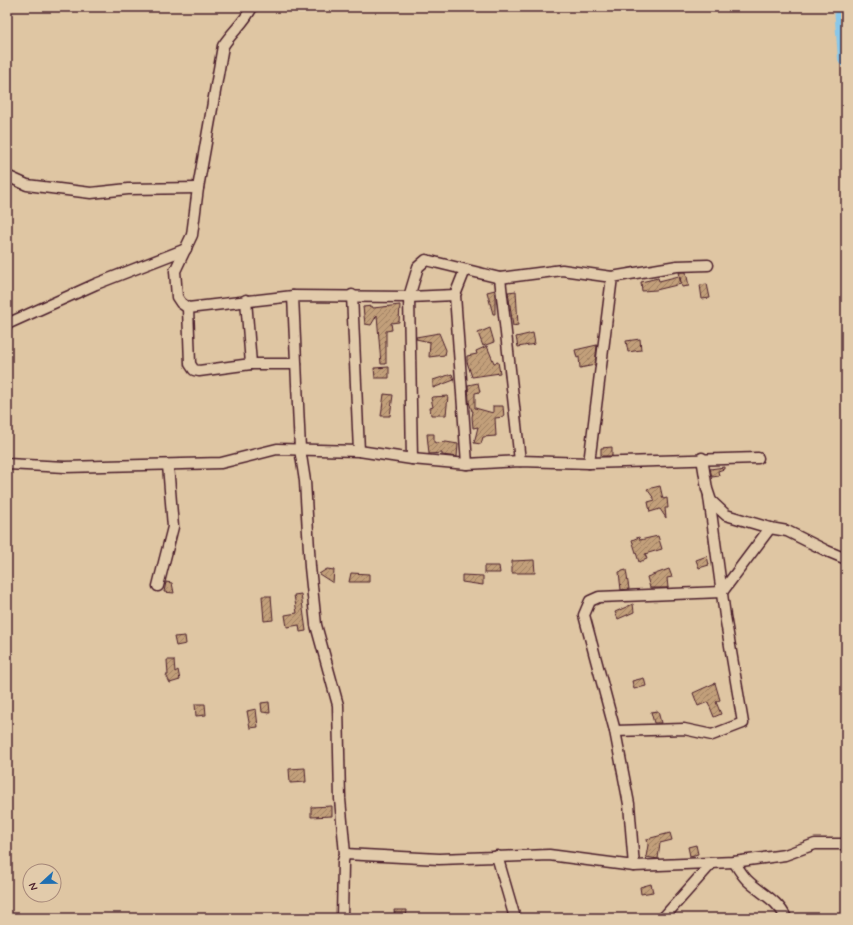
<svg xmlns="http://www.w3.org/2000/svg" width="853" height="925" font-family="Mynerve,sans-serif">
<defs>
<pattern id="building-hatch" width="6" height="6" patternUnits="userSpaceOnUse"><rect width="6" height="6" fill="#c29f7a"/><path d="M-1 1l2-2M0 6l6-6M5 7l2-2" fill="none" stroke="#a08164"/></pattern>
</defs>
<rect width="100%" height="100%" fill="#dfc6a3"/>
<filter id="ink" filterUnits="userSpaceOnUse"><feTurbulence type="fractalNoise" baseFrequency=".025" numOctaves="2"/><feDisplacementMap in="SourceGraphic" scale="8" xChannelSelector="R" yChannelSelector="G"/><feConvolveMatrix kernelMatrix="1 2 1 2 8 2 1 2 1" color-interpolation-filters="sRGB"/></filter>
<g filter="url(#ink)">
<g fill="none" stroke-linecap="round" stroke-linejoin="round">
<polyline stroke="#88c7e9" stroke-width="16" points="842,7 846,59"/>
</g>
<g fill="url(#building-hatch)" stroke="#4a1f2b">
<polygon points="679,272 686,272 689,286 682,287"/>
<polygon points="679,276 681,284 656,290 642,291 641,282 658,278 659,281"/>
<polygon points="707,284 710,298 702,299 700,285"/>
<polygon points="495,290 495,314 493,314 487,292"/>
<polygon points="516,291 518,325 513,326 508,292"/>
<polygon points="400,305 399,322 391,323 392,330 386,331 386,364 381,364 377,315 371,325 365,324 363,307 372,306 373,308"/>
<polygon points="490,328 494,342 483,346 478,333"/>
<polygon points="439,333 446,350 445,355 429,357 430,342 416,339 416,337"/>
<polygon points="533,333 535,344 518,347 516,337"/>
<polygon points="640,339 641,350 628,352 626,341"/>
<polygon points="597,345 595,365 580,368 579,357 577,358 575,350"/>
<polygon points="487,346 494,363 498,362 500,373 472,377 467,362 467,356 477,354 476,351"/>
<polygon points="389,367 389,378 375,378 374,368"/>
<polygon points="452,374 454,380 433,388 433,380"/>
<polygon points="478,383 480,392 475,393 475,408 493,413 493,406 503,406 504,417 495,418 496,436 483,437 481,444 474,443 478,427 473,428 472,417 473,411 472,411 469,402 468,385"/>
<polygon points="384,394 393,395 390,416 381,416"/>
<polygon points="448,396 446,415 431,415 430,408 433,407 431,398 432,397"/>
<polygon points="427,434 434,434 434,442 436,443 446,442 458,444 457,457 442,455 442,453 429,454"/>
<polygon points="612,447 612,456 601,456 601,448"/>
<polygon points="724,467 724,469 718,471 719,476 712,477 710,469"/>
<polygon points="660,486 663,499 667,498 668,508 665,508 666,518 660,509 650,512 648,502 655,500 647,489"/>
<polygon points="658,536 662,549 645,554 647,559 639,562 632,540 639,537 640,540"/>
<polygon points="707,556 709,565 699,568 696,560"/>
<polygon points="534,560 535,573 512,573 512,561"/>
<polygon points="484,566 499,566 500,573 484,573"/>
<polygon points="327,569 334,570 333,583 319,574"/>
<polygon points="669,569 672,577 667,578 668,588 650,588 647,577"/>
<polygon points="626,570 629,589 621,590 619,572"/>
<polygon points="351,573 369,574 369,582 349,582"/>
<polygon points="462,575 483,576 483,585 462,582"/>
<polygon points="166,582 172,583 174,593 164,592"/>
<polygon points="301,594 306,631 300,632 299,625 287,627 285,615 297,613 294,595"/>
<polygon points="262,596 271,596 273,620 264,621"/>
<polygon points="633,604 634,612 618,619 615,612"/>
<polygon points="185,636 186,644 176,646 174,637"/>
<polygon points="167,660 174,660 175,672 178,670 180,680 170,683 166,675 168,675"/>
<polygon points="644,678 646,686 634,689 632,681"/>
<polygon points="715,683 720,700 716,702 721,714 714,717 708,702 698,706 693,693"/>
<polygon points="269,702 270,713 262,712 261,703"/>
<polygon points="195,704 205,704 206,715 196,716"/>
<polygon points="256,709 258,727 250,728 247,711"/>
<polygon points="658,711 661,723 654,723 651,712"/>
<polygon points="305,768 306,782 290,783 289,769"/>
<polygon points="332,806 332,816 311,817 311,807"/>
<polygon points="670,833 672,840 660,843 658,859 646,857 648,845 647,839"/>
<polygon points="696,845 698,854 690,856 688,847"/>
<polygon points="651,884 653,892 641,894 640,887"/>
<polygon points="394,910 407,910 406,918 395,918"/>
</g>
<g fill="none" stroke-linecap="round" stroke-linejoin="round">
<g stroke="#4a1f2b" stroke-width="13">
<g id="minor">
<path d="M 252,7 C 245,22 232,32 223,46 L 198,188 L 192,235 L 175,271 L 177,297 L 181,303 L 188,308 L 190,364 L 194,370 L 199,371 L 251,364 L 296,364"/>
<polyline points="7,176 27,185 91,193 128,189 198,188"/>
<polyline points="465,270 455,295 467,464"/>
<polyline points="500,278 520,461"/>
<polyline points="352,295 359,451"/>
<polyline points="293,296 300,449 305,481 310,567 316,625 338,705 340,799 345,854 343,861 342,918"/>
<polyline points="246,300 251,364"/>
<polyline points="188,308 293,296 409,297 455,295"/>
<polyline points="7,324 96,284 186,249"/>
<polyline points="702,458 707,489 711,501 726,515 770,528 787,531 827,551 846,559"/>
<polyline points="412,459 409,297 418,267 426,260 500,278 562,270 612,277 677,266 708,265"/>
<polyline points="589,463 612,277"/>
<polyline points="7,464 65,467 221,463 277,449 359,451 412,459 467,464 520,461 589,463 758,458"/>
<polyline points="158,586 173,527 168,465"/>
<polyline points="615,731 684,729 712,735 743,723 725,616 709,497"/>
<polyline points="345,854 439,859 549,855 634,866 734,862 785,855 815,844 846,844"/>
<polyline points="497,856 515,918"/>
<path d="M 734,862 C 738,868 742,875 747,880 C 760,893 778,900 786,918"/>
<polyline points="634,866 629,804 615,731 584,615 590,601 599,597 722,592 770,528"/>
<polyline points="663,918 711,864"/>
</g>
</g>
<use href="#minor" stroke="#e2cbab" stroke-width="10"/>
</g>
</g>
<rect width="853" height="925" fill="none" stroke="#e2cbab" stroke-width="24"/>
<rect x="12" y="12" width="829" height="901" fill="none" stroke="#4a1f2b" stroke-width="1.5" filter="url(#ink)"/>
<g transform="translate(42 883) rotate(248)"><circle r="19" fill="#e2cbab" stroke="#a58678"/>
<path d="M0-3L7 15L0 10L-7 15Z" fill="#1f6fb2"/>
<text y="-6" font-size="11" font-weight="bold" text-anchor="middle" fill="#4a1f2b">N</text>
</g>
</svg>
